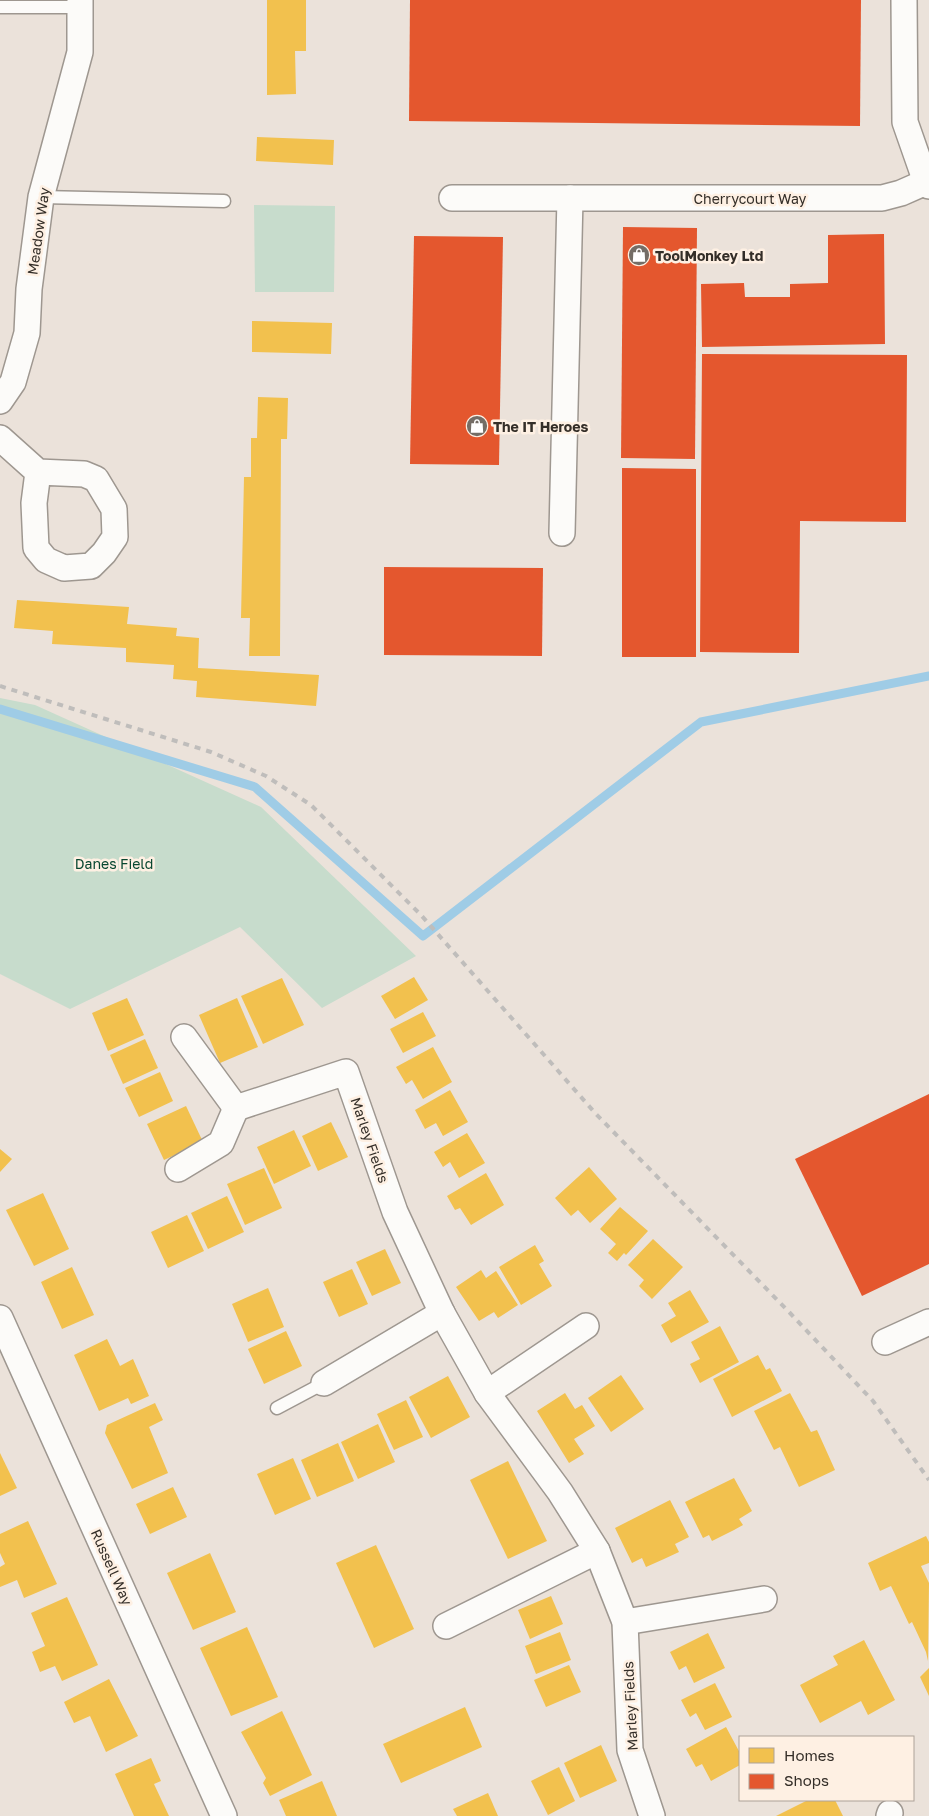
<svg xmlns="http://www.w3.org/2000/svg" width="929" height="1816" font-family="'Golos Text',sans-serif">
<rect width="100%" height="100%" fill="#ebe2da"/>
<g fill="#c7dccc">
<polygon points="254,205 335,206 334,292 255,292"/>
<polygon points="0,698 35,705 261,807 416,956 322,1008 240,927 70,1009 0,974"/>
</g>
<g fill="#f2c14e">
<polygon points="267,0 306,0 306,51 295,51 296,94 267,95"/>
<polygon points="257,137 334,140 333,165 256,161"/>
<polygon points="252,321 332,323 331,354 252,352"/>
<polygon points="258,397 288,398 287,439 281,439 280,656 249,656 250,618 241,618 244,477 251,477 251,438 257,438"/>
<polygon points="17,600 129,607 127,624 177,628 176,636 199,638 198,668 319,675 316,706 196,697 197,681 173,679 174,665 126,662 126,648 52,644 53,631 14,628"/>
<polygon points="414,977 428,1000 395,1019 381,996"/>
<polygon points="282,978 304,1025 263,1044 241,996"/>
<polygon points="127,998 144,1035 108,1051 92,1013"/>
<polygon points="237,998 258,1047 220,1063 199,1015"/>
<polygon points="423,1012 436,1036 403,1053 390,1029"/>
<polygon points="145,1039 158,1068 123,1084 110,1055"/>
<polygon points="433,1047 452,1082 423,1099 412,1080 406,1084 396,1067"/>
<polygon points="160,1072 173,1101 139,1117 125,1088"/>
<polygon points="450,1090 468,1122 443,1136 436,1123 425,1129 415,1110"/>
<polygon points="186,1106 203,1142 164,1160 147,1124"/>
<polygon points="331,1122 348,1157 318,1171 302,1136"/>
<polygon points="294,1130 311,1166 274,1184 257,1147"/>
<polygon points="467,1133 485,1163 459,1178 450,1162 443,1167 434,1152"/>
<polygon points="0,1149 12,1159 0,1172"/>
<polygon points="589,1167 617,1199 590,1223 578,1210 571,1216 555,1198"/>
<polygon points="264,1168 282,1208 245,1225 227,1184"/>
<polygon points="486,1173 504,1205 471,1225 460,1208 455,1210 447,1196"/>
<polygon points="43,1193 69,1249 34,1266 6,1210"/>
<polygon points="227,1196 244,1232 208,1249 191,1213"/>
<polygon points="620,1207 648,1231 626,1255 624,1253 617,1261 608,1253 616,1244 600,1229"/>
<polygon points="187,1215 204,1251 168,1268 151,1232"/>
<polygon points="653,1239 683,1267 652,1299 639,1286 644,1280 628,1265"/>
<polygon points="535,1245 544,1261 539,1264 552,1286 521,1305 499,1267"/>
<polygon points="385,1249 401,1283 372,1296 356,1262"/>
<polygon points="72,1267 94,1315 62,1329 41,1282"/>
<polygon points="352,1269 368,1304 339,1317 323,1282"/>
<polygon points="481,1270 486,1278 496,1271 518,1305 498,1318 494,1312 479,1321 456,1287"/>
<polygon points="268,1288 284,1327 248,1342 232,1304"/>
<polygon points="690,1290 709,1322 671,1343 661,1325 676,1316 668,1303"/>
<polygon points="720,1326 739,1362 700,1383 690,1364 700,1359 691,1342"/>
<polygon points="286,1331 302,1366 264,1384 248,1349"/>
<polygon points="107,1339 120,1366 133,1359 149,1396 131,1404 128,1398 99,1411 74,1355"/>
<polygon points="758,1355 766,1370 770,1368 782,1391 732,1417 713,1379"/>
<polygon points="621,1375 644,1409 611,1432 588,1398"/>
<polygon points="448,1376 470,1417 431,1438 409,1397"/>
<polygon points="565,1393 575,1409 582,1405 595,1426 574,1439 584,1454 569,1463 537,1411"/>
<polygon points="790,1393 811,1432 817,1430 835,1470 799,1487 780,1447 774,1450 754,1411"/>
<polygon points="406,1400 423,1437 394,1450 377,1414"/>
<polygon points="155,1403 163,1420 149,1427 168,1473 132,1489 105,1433 107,1425"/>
<polygon points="378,1424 395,1462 358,1479 341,1442"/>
<polygon points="338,1443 354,1481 317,1497 301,1460"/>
<polygon points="0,1453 17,1488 0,1496"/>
<polygon points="293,1458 311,1499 275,1515 257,1474"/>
<polygon points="508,1461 547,1541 508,1559 470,1480"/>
<polygon points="734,1478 752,1511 739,1519 743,1525 734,1530 712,1541 709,1535 703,1538 685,1502"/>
<polygon points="173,1487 187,1517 150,1534 136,1504"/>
<polygon points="670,1500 689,1537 675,1544 679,1552 664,1559 646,1567 642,1558 632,1563 615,1528"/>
<polygon points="28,1521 57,1584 24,1598 17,1580 0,1587 0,1567 5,1564 0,1553 0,1534"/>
<polygon points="926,1536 929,1542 929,1563 921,1566 929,1583 928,1661 926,1652 912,1622 909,1624 891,1586 880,1591 868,1563"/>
<polygon points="376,1545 414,1629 374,1648 336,1563"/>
<polygon points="210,1553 236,1612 193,1630 167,1573"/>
<polygon points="551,1596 563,1624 530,1639 518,1610"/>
<polygon points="67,1597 98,1665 62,1681 55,1666 40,1672 32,1652 45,1646 31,1613"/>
<polygon points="247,1627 278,1697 231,1716 200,1648"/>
<polygon points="560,1632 571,1660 536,1674 525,1646"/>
<polygon points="708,1633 725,1668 694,1683 686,1666 679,1670 670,1652"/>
<polygon points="864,1640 895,1700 868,1715 861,1701 820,1723 800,1685 838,1665 833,1656"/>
<polygon points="569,1665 581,1692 546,1707 534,1680"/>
<polygon points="929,1668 929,1696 920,1677"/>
<polygon points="109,1679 138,1736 106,1752 90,1716 74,1723 64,1702"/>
<polygon points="715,1683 732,1717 705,1730 696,1713 690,1717 681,1700"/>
<polygon points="465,1707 482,1747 401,1783 383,1744"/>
<polygon points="282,1711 312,1775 270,1796 263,1783 266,1778 241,1732"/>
<polygon points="726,1727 740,1753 740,1765 711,1781 702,1764 696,1767 686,1749"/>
<polygon points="601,1745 617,1781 580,1798 564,1763"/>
<polygon points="151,1758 161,1781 154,1784 169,1816 134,1816 115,1774"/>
<polygon points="559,1767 575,1801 548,1815 531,1781"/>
<polygon points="322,1781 337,1816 286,1816 279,1800"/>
<polygon points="488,1793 498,1816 457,1816 453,1809"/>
<polygon points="808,1800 835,1800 843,1816 776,1816"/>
</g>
<g fill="#e4572e">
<polygon points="410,0 861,0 860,126 409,121"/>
<polygon points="623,227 697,228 695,459 621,458"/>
<polygon points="884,234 885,344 702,347 701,284 744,283 745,297 790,297 790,284 828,283 828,235"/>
<polygon points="414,236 503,237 499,465 410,464"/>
<polygon points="702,354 907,355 906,522 800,521 799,653 700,652"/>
<polygon points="622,468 696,469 696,657 622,657"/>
<polygon points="384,567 543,568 542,656 384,655"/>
<polygon points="929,1094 929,1264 862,1296 795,1159"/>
</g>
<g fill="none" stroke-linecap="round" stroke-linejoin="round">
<polyline stroke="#9fcce6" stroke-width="9" points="0,709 255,787 423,936 701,722 929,676"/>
<g stroke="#9e9790" stroke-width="15">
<g id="service">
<polyline points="0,7 80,7"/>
<polyline points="41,197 224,201"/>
<polyline points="277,1408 324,1383"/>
</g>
</g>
<g stroke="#9e9790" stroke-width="28">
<g id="minor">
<polyline points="904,0 905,122 926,182 929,186"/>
<polyline points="452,198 882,198 901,193 926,182"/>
<polyline points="0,401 13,382 27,333 29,289 41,197 80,52 80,0"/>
<polyline points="0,438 38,472 84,474 96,479 114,509 115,537 104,553 91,566 64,568 46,560 36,548 34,503 38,472"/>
<polyline points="562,533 570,198"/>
<polyline points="184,1037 236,1108 346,1072 395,1212 442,1313 487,1393 560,1492 597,1551 625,1622 630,1750 652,1816"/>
<polyline points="178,1169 221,1143 236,1108"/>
<polyline points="0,1318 224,1816"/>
<polyline points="885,1342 929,1322"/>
<polyline points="324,1383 442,1313"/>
<polyline points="487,1393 586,1326"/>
<polyline points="625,1622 764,1599"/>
<polyline points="446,1626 597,1551"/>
<polyline points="889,1816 890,1813"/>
</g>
</g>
<use href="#service" stroke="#fcfbf9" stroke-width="12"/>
<use href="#minor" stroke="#fcfbf9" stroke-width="25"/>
<polyline stroke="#bfbdbb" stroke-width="4" stroke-dasharray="6 6" stroke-linecap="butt" points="0,686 211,752 266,776 311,805 421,915 596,1114 790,1313 873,1401 929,1480"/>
</g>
<defs>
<g id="shop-disc" transform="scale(1.125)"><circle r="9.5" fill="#746d66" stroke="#fef0e3"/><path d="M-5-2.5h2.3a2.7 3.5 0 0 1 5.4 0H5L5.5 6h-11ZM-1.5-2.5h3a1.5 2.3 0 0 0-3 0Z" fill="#fff"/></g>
</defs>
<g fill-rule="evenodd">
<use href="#shop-disc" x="639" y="255"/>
<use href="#shop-disc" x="477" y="426"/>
</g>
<g text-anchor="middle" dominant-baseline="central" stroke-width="5" stroke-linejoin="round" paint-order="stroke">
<g font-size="14" fill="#342e28" stroke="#fef0e3">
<text x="750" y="198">Cherrycourt Way</text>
<text transform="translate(38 231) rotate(-82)">Meadow Way</text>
<text transform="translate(370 1140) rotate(71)">Marley Fields</text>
<text transform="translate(112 1567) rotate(66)">Russell Way</text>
<text transform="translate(630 1706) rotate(-93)">Marley Fields</text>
</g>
<g font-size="14" font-weight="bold" fill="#342e28" stroke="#fef0e3" text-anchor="start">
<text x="655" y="255">ToolMonkey Ltd</text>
<text x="493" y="426">The IT Heroes</text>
</g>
<g font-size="14" fill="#084730" stroke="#fef0e3">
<text x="114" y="863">Danes Field</text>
</g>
</g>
<rect x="739" y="1736" width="175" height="65" fill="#fef0e3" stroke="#ada298"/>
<rect x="749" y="1748" width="25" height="15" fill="#f2c14e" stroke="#ada298"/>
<text x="784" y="1761" font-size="15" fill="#342e28">Homes</text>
<rect x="749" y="1774" width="25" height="15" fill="#e4572e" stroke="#ada298"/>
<text x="784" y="1786" font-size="15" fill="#342e28">Shops</text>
</svg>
